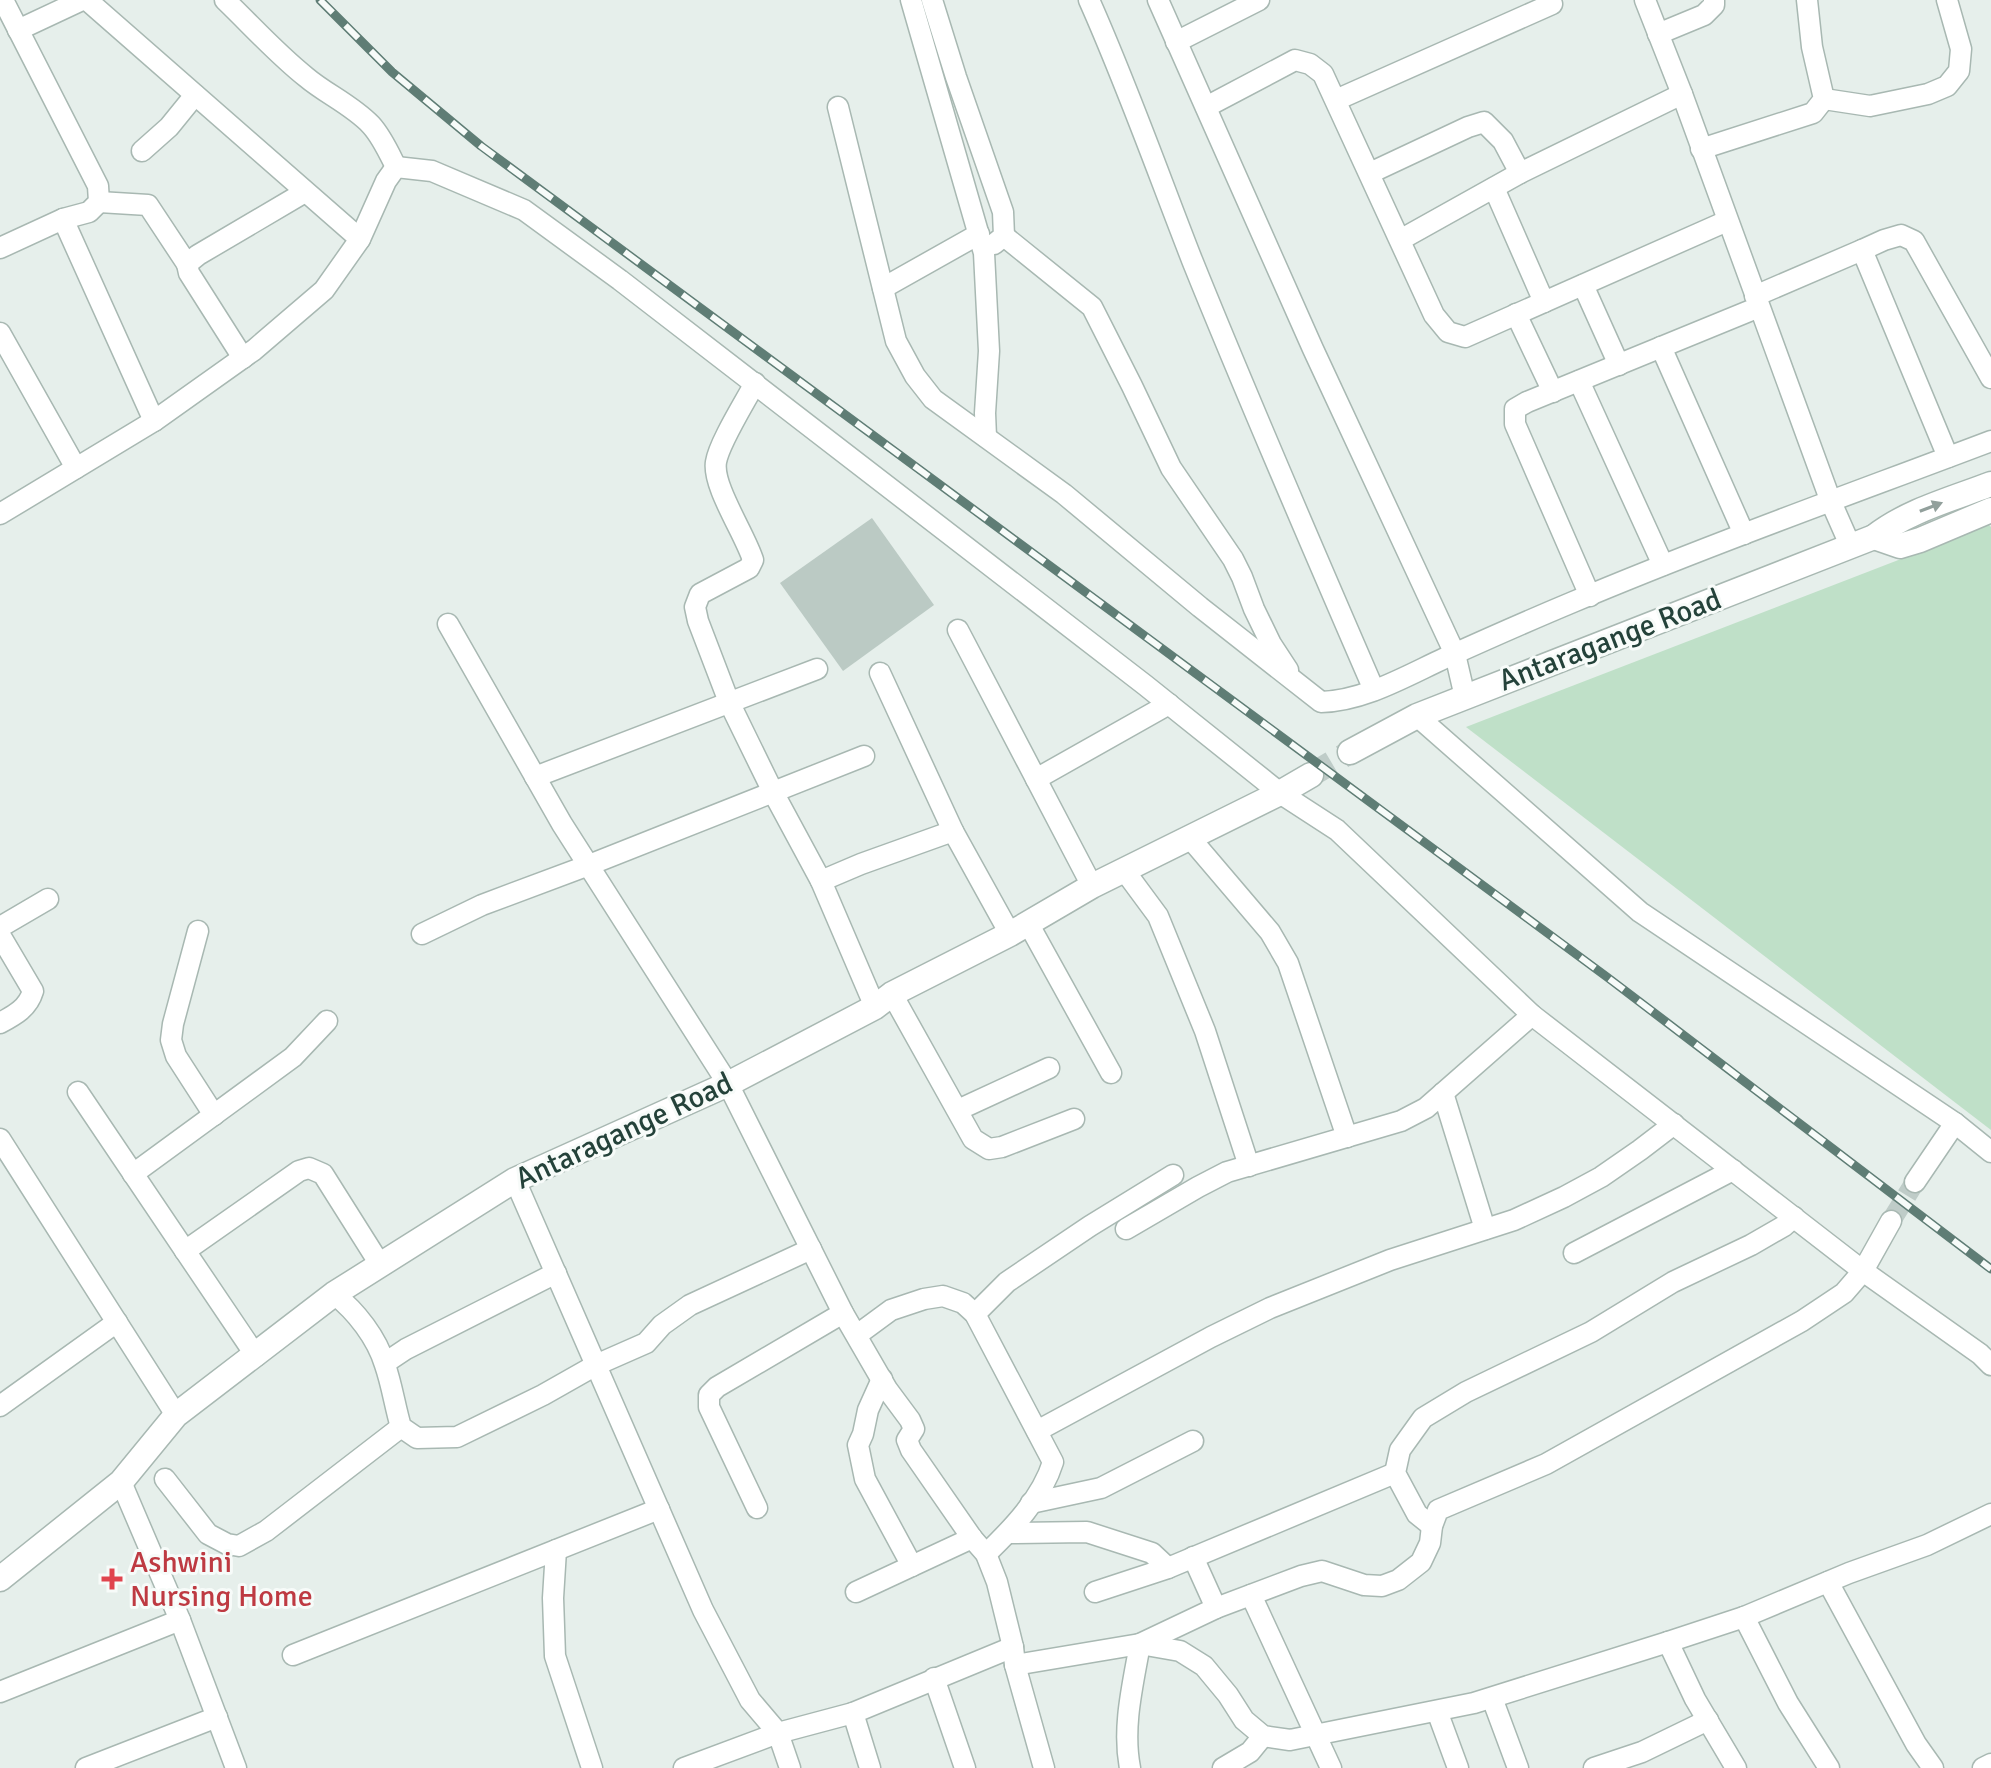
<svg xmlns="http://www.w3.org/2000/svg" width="1991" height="1768" font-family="Signika,sans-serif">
<rect width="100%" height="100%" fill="#e6efeb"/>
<polygon fill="#bfe0c8" points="1989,525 1991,527 1991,1130 1466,727"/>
<polygon fill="#bbcac4" points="872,518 934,605 843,671 780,583"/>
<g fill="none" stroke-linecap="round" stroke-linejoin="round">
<polyline stroke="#bfccc8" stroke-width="20" stroke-dasharray="20 10" stroke-linecap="butt" points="1891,1221 1915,1182"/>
<polyline stroke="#bfccc8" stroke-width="24" stroke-dasharray="24 12" stroke-linecap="butt" points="1311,775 1350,752"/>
<g stroke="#a8b8b2" stroke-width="23">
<g id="minor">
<polyline points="87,0 360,239"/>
<path d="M 225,0 C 252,26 277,54 306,77 C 326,94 352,105 371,125 C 382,137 389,153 396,167"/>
<polyline points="911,0 984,253 989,351 985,413 986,437"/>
<polyline points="932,0 956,77 1003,212 1004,236 994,244"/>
<path d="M 1089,0 C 1127,85 1158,173 1192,260 C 1250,404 1312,547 1374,690"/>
<polyline points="1158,0 1313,349 1455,654 1465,697"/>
<polyline points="1645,0 1682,94 1831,502 1850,545"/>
<polyline points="18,30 82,0"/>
<polyline points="1658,34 1704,15 1714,5 1714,0"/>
<polyline points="1176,42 1259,0"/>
<polyline points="1824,99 1870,106 1928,94 1947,86 1959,71 1961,49 1947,0"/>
<polyline points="1336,100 1552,4"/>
<path d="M 838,107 L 896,341 L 915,376 L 933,399 L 1064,494 L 1200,607 L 1321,702 C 1364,701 1406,676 1445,658 C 1487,639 1530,620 1573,602 C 1711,544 1851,494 1991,441"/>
<polyline points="1206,107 1295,60 1310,64 1323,74 1434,315 1448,332 1465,337 1727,221"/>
<polyline points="1701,149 1813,113 1824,99 1812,47 1807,0"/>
<polyline points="142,151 169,127 195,95"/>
<polyline points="1370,173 1468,127 1484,122 1503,141 1520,173"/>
<polyline points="1494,188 1544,302"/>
<polyline points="99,202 148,205 187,264"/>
<polyline points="63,219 154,421"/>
<polyline points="1004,236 1092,307 1132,386 1171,468 1233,559 1242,577 1254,609 1271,644 1288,670"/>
<polyline points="1400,240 1520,173 1682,94"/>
<polyline points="0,248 63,219 89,212 99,202 98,186 3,0"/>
<polyline points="1862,250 1884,240 1901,235 1914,241 1991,378"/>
<polyline points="1583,285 1619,365"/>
<polyline points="883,288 979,234"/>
<polyline points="1755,296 1862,250 1948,457"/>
<polyline points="1516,314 1553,392"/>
<polyline points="0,333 76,468"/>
<polyline points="1661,347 1744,534"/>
<polyline points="243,358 189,273 187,264 198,255 305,192"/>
<polyline points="1579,381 1663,565"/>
<path d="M 755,383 C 745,402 719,443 716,462 C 712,486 745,534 753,560 L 749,568 L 700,594 L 695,607 L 698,621 L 729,702 L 773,792 L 821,881 L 861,864 L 953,831 L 1010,934"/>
<polyline points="0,514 154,421 254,350 324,290 360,239 386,181 396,167 432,171 524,210 620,280 1145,685 1280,793 1337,830 1532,1015 1863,1271 1980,1354 1991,1365"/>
<polyline points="1590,596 1515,424 1515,409 1527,402 1759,307"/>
<polyline points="448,624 562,824 728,1084 843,1313 887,1389 910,1420 914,1429 907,1440 911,1450 972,1538 986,1554 997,1582 1013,1647 1015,1665 1044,1768"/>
<polyline points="958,630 1092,886"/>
<polyline points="880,673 953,831"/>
<polyline points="1417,716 1640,912 1955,1123 1991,1152"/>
<polyline points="535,777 817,669"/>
<polyline points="1036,779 1169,704"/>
<polyline points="1190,838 1270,932 1288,963 1347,1137"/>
<polyline points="1124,870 1158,916 1205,1031 1249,1166"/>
<polyline points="821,881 875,1007"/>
<polyline points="1028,923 1111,1073"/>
<polyline points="0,927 48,899"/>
<polyline points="198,931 173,1024 171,1040 176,1056 214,1115"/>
<polyline points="422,934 482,905 589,865 864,756"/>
<path d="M 0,935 L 33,991 C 28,1008 15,1015 0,1023"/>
<polyline points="892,994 973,1139 989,1149 1002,1147 1074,1119"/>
<polyline points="78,1092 256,1356"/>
<polyline points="1443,1093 1485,1229"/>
<polyline points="958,1110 1049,1068"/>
<polyline points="0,1139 176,1415"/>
<polyline points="133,1174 293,1057 327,1021"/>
<polyline points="515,1180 703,1610 750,1700 778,1733 853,1713 870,1768"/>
<polyline points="1915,1182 1955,1123"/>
<polyline points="1126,1229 1198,1187 1227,1172 1401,1121 1426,1108 1532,1015"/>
<polyline points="185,1251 299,1171 309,1168 323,1174 381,1266"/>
<polyline points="1574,1253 1733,1170"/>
<path d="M 334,1294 C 356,1311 377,1338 385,1365 C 392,1385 395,1407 401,1427 L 417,1438 L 457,1437 L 543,1395 L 596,1365 L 646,1343 L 662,1325 L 690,1305 L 811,1249"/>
<polyline points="975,1314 1007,1282 1090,1226 1173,1175"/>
<path d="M 857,1335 L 891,1310 L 924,1299 L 943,1296 L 963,1303 L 975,1314 L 1053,1462 C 1042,1498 1012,1529 986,1554"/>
<polyline points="385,1363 406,1349 556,1273"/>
<polyline points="882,1379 868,1410 863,1434 858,1445 865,1479 912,1566"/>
<polyline points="0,1406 117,1322"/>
<polyline points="1037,1431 1211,1337 1270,1308 1390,1260 1514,1220 1564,1197 1601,1177 1640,1150 1674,1124"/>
<polyline points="165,1479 208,1534 227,1544 239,1546 266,1531 401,1427"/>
<polyline points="121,1482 180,1620 236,1768"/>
<polyline points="1031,1503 1101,1488 1193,1441"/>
<polyline points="757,1508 709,1407 709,1395 717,1387 843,1313"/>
<polyline points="1432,1526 1417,1514 1395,1473 1400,1450 1423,1418 1466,1392 1591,1332 1673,1282 1751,1245 1784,1226 1794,1217"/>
<polyline points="1009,1533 1087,1532 1152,1553 1168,1568"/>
<polyline points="556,1550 553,1598 555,1656 592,1768"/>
<polyline points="1193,1557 1216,1608"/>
<polyline points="1828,1582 1916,1744 1933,1768"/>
<polyline points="856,1592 972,1538"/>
<polyline points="1095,1592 1168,1568 1395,1473"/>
<polyline points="1251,1595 1331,1768"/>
<polyline points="1744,1617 1788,1703 1829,1768"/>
<polyline points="1668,1642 1695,1699 1736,1768"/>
<polyline points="293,1655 659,1509"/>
<polyline points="1015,1665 1140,1644 1180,1651 1204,1666 1228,1695 1244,1720 1263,1736 1290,1740 1474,1703 1668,1642 1744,1617 1849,1573 1927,1545 1991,1514"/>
<polyline points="934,1678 965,1768"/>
<polyline points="0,1692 180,1620"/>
<polyline points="1492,1698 1518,1768"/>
<polyline points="1437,1711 1458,1768"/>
<polyline points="853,1713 1013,1647"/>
<polyline points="86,1768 217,1717"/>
<polyline points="684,1768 778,1733 790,1768"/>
<path d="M 1130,1768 C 1122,1727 1133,1684 1140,1644 L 1216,1608 L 1301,1576 L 1322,1571 L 1364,1585 L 1382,1586 L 1398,1580 L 1421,1562 L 1430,1543 L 1432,1526 L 1438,1510 L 1546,1464 L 1802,1321 L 1844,1293 L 1863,1271 L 1891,1221"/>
<polyline points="1223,1768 1250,1752 1263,1736"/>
<polyline points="1594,1768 1642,1752 1708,1720"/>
<polyline points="1983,1768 1991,1764"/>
</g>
</g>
<g stroke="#a8b8b2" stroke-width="27">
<g id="tertiary">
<polyline points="1874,537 1900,546 1920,540 1991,510"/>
<path d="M 1350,752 L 1417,716 L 1874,537 C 1907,511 1952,499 1991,484"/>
<polyline points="0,1579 121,1482 176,1415 334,1294 515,1180 728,1084 875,1007 892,994 1010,934 1092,886 1280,793 1311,775"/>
</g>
</g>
<use href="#minor" stroke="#fff" stroke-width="20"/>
<use href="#tertiary" stroke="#fff" stroke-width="24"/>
<g stroke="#5f7d75" stroke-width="9">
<polyline id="rail" points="320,0 392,72 481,146 1607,977 1991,1269"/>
</g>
<use href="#rail" stroke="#f7fbf9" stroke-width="6" stroke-dasharray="18" stroke-linecap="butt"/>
</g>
<defs><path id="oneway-solid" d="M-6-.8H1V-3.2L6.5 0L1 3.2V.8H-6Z" transform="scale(2)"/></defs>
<use fill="#92a09c" href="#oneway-solid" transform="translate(1931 507) rotate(-21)"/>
<path fill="#e0444e" stroke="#f7fbf9" stroke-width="3" d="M108 1567h8v8h8v8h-8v8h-8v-8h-8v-8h8z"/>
<g text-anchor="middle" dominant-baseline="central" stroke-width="6" stroke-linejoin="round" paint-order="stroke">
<g font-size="30" fill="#24423a" stroke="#f7fbf9">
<text transform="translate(1610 640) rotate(-21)">Antaragange Road</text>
<text transform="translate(624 1131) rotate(-25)">Antaragange Road</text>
</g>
<g font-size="30" fill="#be3a42" stroke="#f7fbf9" text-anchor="start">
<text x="130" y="1562">Ashwini<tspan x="130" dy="34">Nursing Home</tspan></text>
</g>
</g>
</svg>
